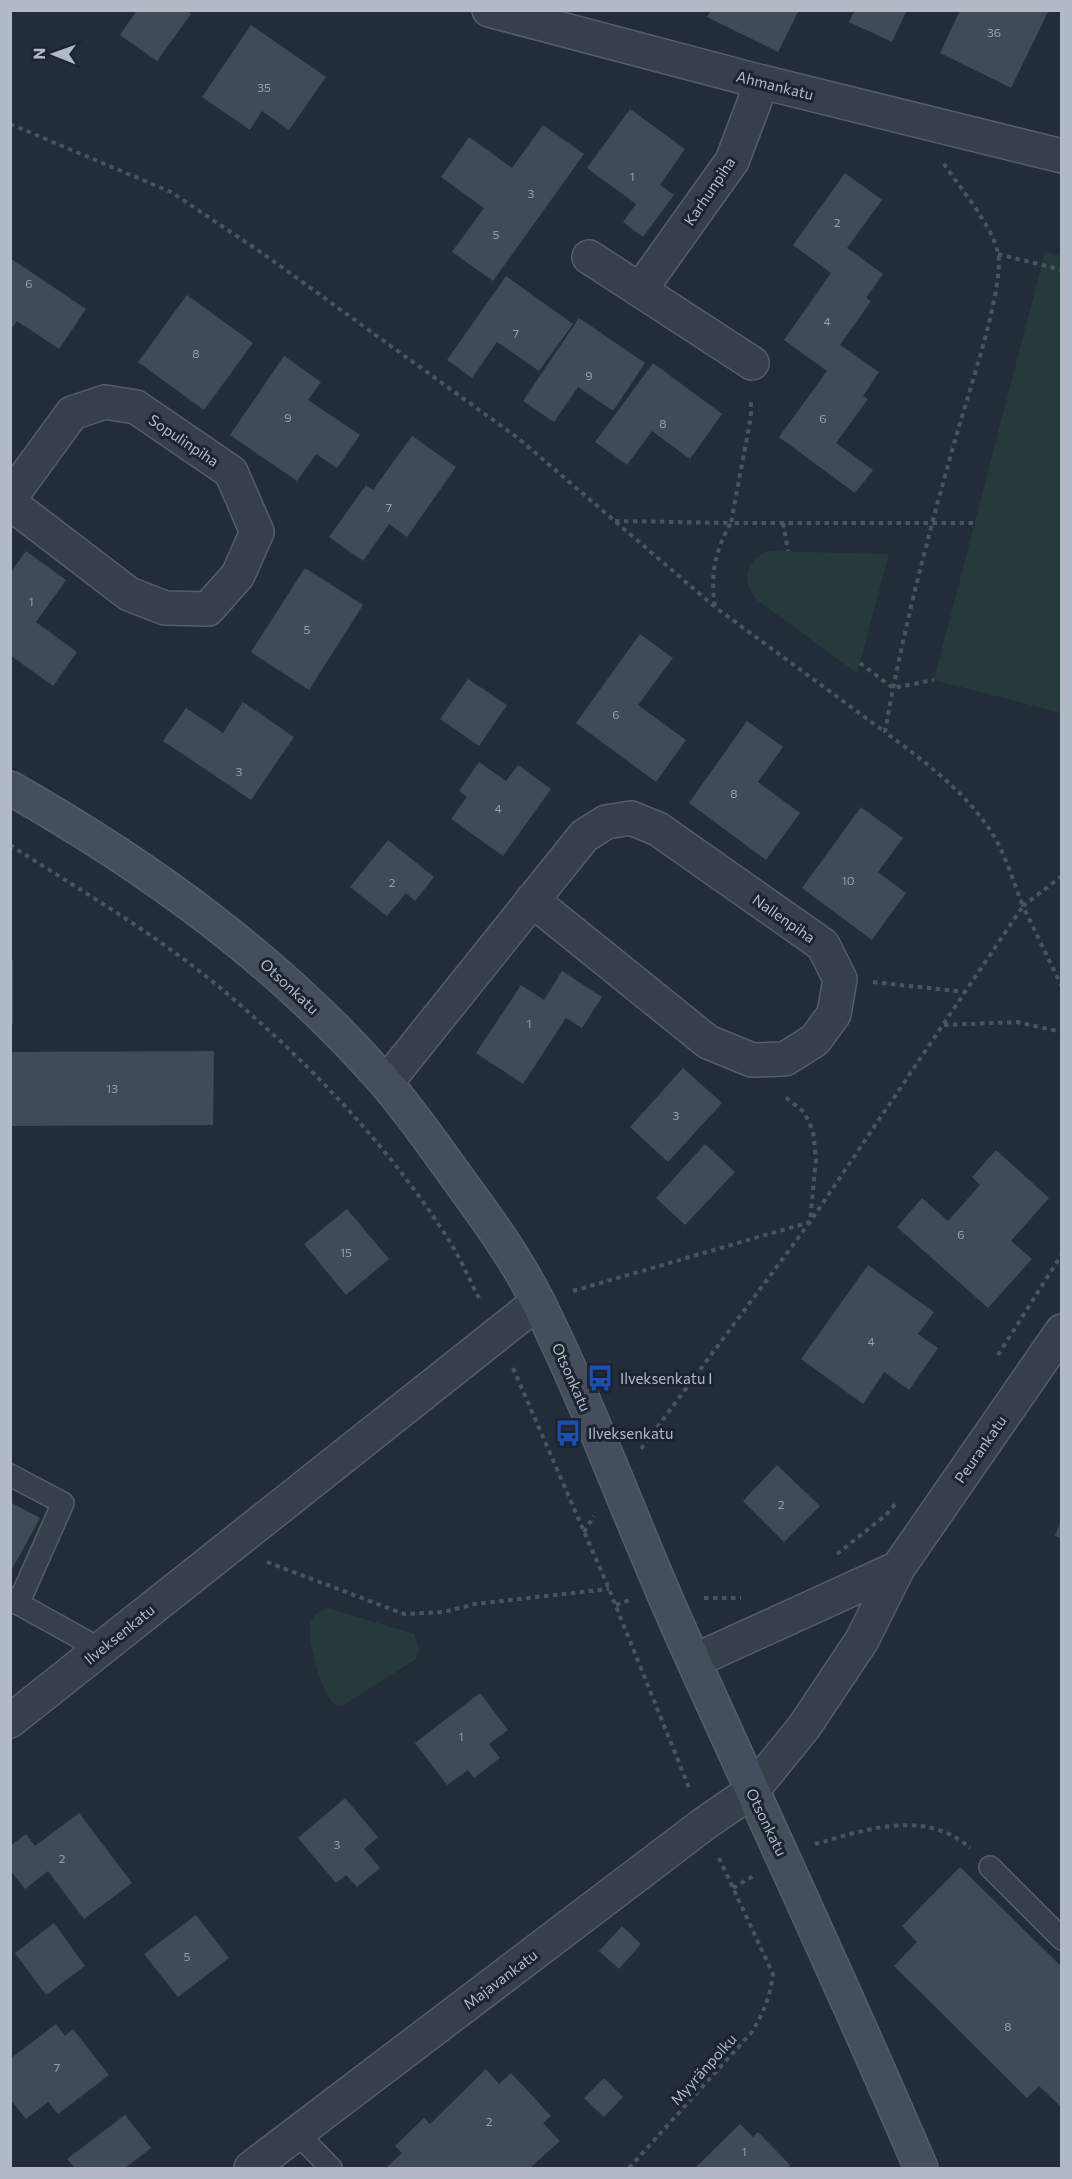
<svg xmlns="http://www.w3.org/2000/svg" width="1072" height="2179" font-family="Commissioner,sans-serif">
<rect width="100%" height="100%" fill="#232d3a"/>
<g fill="#263a3c">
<polygon points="1045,252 1062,256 1061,713 934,680"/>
<path d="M 768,551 L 889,554 L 857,673 L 757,600 C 741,581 745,561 768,551 Z"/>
<path d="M 328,1608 L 414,1634 L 419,1649 L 416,1659 L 345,1704 L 336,1705 C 322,1696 306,1639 311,1622 C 314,1613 320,1611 328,1608 Z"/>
</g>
<g fill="#3f4b59">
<polygon points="137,10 187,10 191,14 157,61 120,35"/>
<polygon points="711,10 799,10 778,52 707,17"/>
<polygon points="855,10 907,10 892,42 849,22"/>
<polygon points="960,10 1049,10 1011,88 940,53"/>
<polygon points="251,25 326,77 289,130 262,111 250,130 202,97"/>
<polygon points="630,109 685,149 660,185 674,195 643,237 623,222 636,204 587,168"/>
<polygon points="543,125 584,154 493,281 452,252 484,208 441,177 469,137 512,168"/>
<polygon points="845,173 882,200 847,248 883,274 866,298 871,301 840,345 879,372 863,396 868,399 836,443 873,470 855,493 779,437 827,371 784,340 831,273 793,245"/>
<polygon points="10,258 86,309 59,349 17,321 10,331"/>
<polygon points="506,276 573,324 539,371 497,342 472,378 447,360"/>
<polygon points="187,295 253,343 204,410 138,362"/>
<polygon points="579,318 645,363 613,411 578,387 554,422 523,401"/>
<polygon points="284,356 321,382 308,400 360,435 337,468 316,454 297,481 230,435"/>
<polygon points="653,363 722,414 690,459 652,431 627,465 595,442"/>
<polygon points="412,436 456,467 407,537 389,524 363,561 329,537 366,485 373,490"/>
<polygon points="26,551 66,580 36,622 77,652 53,686 10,655 10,573"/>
<polygon points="305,568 363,605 309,690 251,652"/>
<polygon points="640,634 673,658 638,705 686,740 656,782 576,723"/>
<polygon points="468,679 507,705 479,746 440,719"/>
<polygon points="243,702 294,737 251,800 163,741 186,708 223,733"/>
<polygon points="747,721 783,747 758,782 800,813 766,860 689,803"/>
<polygon points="479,762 506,781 518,765 551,789 503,856 451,819 467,797 459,791"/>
<polygon points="861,807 903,838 878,872 906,893 872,940 802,888"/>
<polygon points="388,840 434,877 415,901 406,893 387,916 350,887"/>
<rect x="10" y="960" width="3" height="64"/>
<polygon points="562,971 602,997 582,1028 566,1018 523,1084 476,1053 521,985 544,1000"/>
<polygon points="214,1051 213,1125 10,1126 10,1052"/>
<polygon points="683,1068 722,1103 668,1162 630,1127"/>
<polygon points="705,1144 735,1172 685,1225 656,1198"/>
<polygon points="996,1150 1049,1198 1011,1241 1032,1259 988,1308 897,1227 922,1198 948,1221 980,1185 972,1177"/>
<polygon points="347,1209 389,1259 346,1295 304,1244"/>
<polygon points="868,1265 934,1312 918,1334 938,1348 909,1390 884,1372 863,1404 801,1359"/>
<polygon points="777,1465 820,1506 784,1542 743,1501"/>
<polygon points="10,1502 40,1518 10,1573"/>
<polygon points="1061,1520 1062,1520 1062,1539 1055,1536"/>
<polygon points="480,1693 508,1730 489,1744 500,1758 474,1778 468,1770 447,1785 415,1743"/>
<polygon points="345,1798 378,1837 364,1849 380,1868 357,1887 346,1875 336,1883 298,1838"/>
<polygon points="79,1813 132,1883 84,1919 48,1871 25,1889 10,1870 10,1846 26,1834 35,1846"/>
<polygon points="960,1867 1062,1967 1062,2108 1039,2086 1027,2098 894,1966 917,1942 902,1926"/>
<polygon points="196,1915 229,1958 178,1997 144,1954"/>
<polygon points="54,1923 85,1966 46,1995 15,1953"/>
<polygon points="622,1926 641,1944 619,1969 599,1951"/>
<polygon points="56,2024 65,2036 73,2029 109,2075 58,2114 48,2102 26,2119 10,2099 10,2059"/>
<polygon points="486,2069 499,2084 511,2073 551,2116 543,2123 560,2141 530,2168 386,2168 402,2153 395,2146 424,2118 430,2124"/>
<polygon points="604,2078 623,2097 604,2117 584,2098"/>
<polygon points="125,2115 151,2148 125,2168 75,2168 67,2159"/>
<polygon points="740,2124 753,2137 758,2132 790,2165 787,2168 695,2168"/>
</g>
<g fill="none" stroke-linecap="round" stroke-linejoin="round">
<g stroke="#555d68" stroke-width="24">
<g id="lane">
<polyline points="10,1475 63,1503 18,1604"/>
<polyline points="10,1599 100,1649"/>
<polyline points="990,1867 1062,1939"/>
<polyline points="297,2133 331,2168"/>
</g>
</g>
<g stroke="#555d68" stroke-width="36">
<g id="street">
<polyline points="489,10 762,82 1062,156"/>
<polyline points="589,257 752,363"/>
<polyline points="640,290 732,161 762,82"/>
<polyline points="10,498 72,413 105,402 136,407 231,472 257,532 238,575 208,609 165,608 129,594 10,503"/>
<polyline points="386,1083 584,836 606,822 631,818 658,829 823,945 840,979 834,1014 815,1040 785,1059 752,1060 708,1042 532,900"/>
<polyline points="694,1661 898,1568"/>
<polyline points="10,1721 538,1302"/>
<polyline points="251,2168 704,1824 752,1791 804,1727 862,1640 898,1568 1062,1331"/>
</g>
</g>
<g stroke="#555d68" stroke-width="36">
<path id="secondary" d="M 10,788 C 149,867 278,960 384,1081 C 410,1111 433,1144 456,1176 C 486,1217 516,1258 539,1304 C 592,1411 632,1524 681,1633 C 761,1811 844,1988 921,2168"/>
</g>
<g stroke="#45575a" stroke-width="4" stroke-dasharray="4.5 4.5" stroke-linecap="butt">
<polyline points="10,124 171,192 265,255 518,438 715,607 885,732"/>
<polyline points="998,254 1062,270"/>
<polyline points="615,521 731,523 751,416 751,399"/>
<polyline points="783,523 788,551"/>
<path d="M 715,606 C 710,575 715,550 731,523 L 975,523"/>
<polyline points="860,663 893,688 934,680"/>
<path d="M 10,845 C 80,890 154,933 218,986 C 303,1057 384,1140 445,1234 C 459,1255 469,1279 481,1302"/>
<polyline points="1062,876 1023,906 1062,987"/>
<polyline points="873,982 965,992"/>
<polyline points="944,1025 1017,1022 1062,1032"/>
<path d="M 573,1291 L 810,1222 L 1023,906 C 1014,884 1007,859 995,838 C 969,794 925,762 885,732 C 902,634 928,536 955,440 C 966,401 1005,287 998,253 C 992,225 960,188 944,164"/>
<polyline points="998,1355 1062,1254"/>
<polyline points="513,1368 609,1589 690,1790"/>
<polyline points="641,1449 810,1222 816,1159 813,1131 804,1112 784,1096"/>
<polyline points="584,1532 594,1516"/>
<polyline points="837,1554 886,1515 897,1502"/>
<polyline points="267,1562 404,1614 444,1612 475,1604 609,1589"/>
<polyline points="704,1598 741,1598"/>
<polyline points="616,1605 630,1600"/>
<path d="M 815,1844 C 865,1830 925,1808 970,1848"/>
<polyline points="733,1888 753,1876"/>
<path d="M 629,2168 L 751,2033 C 763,2014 770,1998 773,1974 L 719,1858"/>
</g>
<use href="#lane" stroke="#373f4a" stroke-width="21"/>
<use href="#street" stroke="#373f4a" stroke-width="33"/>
<use href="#secondary" stroke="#454e5d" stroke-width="33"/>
</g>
<defs>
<g id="bus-bare" transform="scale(2.07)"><path d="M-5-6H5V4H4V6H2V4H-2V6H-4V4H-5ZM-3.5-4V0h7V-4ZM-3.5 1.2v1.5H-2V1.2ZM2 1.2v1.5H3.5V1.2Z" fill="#1a4fb4" stroke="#1c242f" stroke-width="2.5" paint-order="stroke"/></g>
</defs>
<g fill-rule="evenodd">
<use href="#bus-bare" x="600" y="1378"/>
<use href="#bus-bare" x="568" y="1433"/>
</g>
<g text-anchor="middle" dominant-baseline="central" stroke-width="6" stroke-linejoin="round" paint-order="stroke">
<g font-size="12" fill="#959eab">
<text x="994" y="32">36</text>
<text x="264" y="87">35</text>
<text x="632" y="176">1</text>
<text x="531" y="193">3</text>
<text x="837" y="222">2</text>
<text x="496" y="234">5</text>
<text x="29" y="283">6</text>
<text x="827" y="321">4</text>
<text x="516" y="333">7</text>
<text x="196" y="353">8</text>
<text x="589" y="375">9</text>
<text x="288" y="417">9</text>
<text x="823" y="418">6</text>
<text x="663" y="423">8</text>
<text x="389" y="507">7</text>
<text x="31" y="601">1</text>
<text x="307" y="629">5</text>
<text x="616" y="714">6</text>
<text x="239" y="771">3</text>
<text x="734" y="793">8</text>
<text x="498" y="808">4</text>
<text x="848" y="880">10</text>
<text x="392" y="882">2</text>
<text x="529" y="1023">1</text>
<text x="112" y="1088">13</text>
<text x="676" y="1115">3</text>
<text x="961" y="1234">6</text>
<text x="346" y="1252">15</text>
<text x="871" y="1341">4</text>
<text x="781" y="1504">2</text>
<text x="461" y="1736">1</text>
<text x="337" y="1844">3</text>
<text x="62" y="1858">2</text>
<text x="187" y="1956">5</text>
<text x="1008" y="2026">8</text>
<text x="57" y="2067">7</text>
<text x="489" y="2121">2</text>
<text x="744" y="2151">1</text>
</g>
<g font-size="15" fill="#b2bac6" stroke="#1c242f">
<text transform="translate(775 85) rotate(14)">Ahmankatu</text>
<text transform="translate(709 191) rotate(-56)">Karhunpiha</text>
<text transform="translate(184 440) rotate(34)">Sopulinpiha</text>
<text transform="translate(784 918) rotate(35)">Nallenpiha</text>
<text transform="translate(290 986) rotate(43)">Otsonkatu</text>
<text transform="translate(572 1377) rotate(66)">Otsonkatu</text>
<text transform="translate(980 1449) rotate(-55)">Peurankatu</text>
<text transform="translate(119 1634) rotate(-39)">Ilveksenkatu</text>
<text transform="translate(767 1822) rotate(64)">Otsonkatu</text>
<text transform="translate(500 1979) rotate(-37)">Majavankatu</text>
<text transform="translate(703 2069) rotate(-48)">Myyränpolku</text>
</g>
<g font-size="15" fill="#b2bac6" stroke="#1c242f" text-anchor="start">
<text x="620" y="1378">Ilveksenkatu I</text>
<text x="588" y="1433">Ilveksenkatu</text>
</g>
</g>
<rect width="1072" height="2179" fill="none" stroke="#b2bac6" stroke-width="24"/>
<g transform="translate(54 54) rotate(271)" stroke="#1c242f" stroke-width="4.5" paint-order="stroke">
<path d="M0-4.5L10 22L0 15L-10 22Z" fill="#b2bac6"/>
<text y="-9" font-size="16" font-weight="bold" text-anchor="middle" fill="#b2bac6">N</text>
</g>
</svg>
